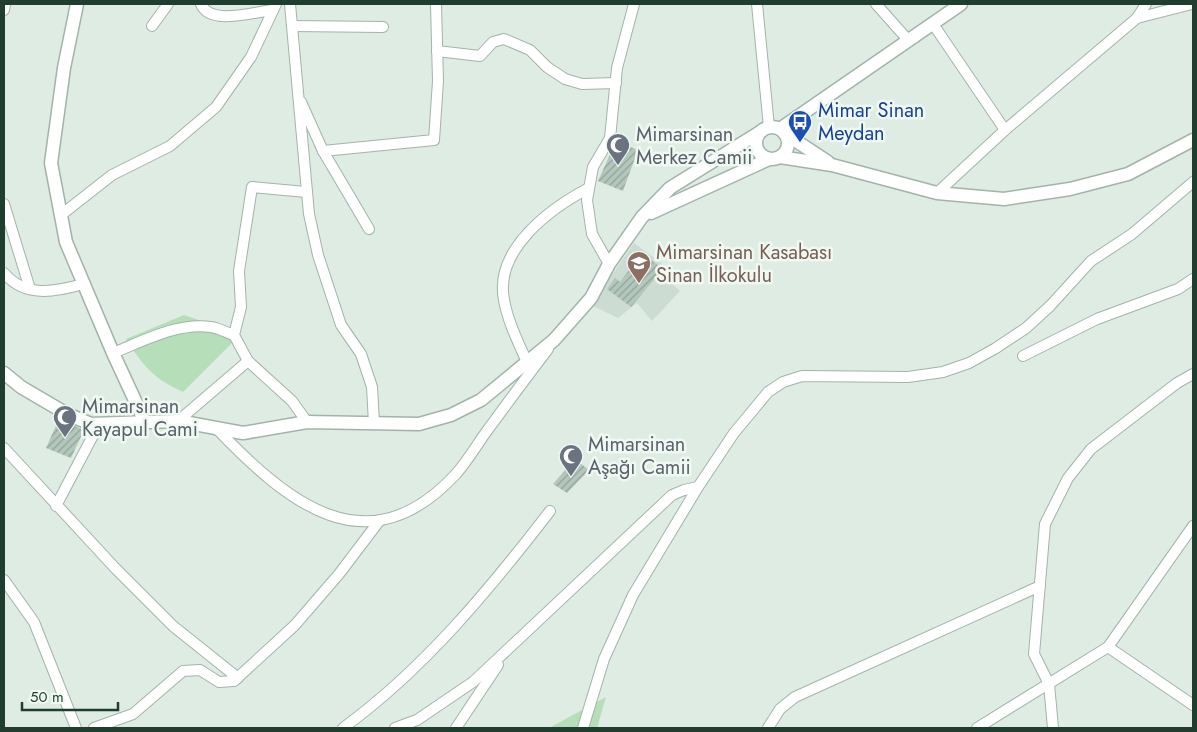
<svg xmlns="http://www.w3.org/2000/svg" width="1197" height="732" font-family="Jost,sans-serif">
<defs>
<pattern id="building-hatch" width="6" height="6" patternUnits="userSpaceOnUse" patternTransform="scale(1.25)"><rect width="6" height="6" fill="#b4c7bc"/><path d="M-1 1l2-2M0 6l6-6M5 7l2-2" fill="none" stroke="#92a399"/></pattern>
</defs>
<rect width="100%" height="100%" fill="#dfece4"/>
<polygon fill="#cddcd2" points="634,243 665,266 664,277 680,291 652,321 637,303 618,318 591,305"/>
<g fill="#b6dfb9">
<path d="M 184,315 L 222,328 L 236,339 L 183,392 C 154,379 143,366 126,339 Z"/>
<polygon points="606,697 597,728 549,728"/>
</g>
<g fill="url(#building-hatch)">
<polygon points="616,141 638,150 623,191 598,181"/>
<polygon points="638,250 663,269 631,307 607,289 615,278 620,282 636,261 632,258"/>
<polygon points="59,419 84,430 71,458 46,448"/>
<polygon points="575,459 589,470 567,493 553,484"/>
</g>
<g fill="none" stroke-linecap="round" stroke-linejoin="round">
<g stroke="#a2b4aa" stroke-width="12">
<g id="minor">
<path d="M 201,4 C 210,26 253,12 273,10"/>
<polyline points="290,4 309,214 318,255 341,325 361,354 372,387 374,423"/>
<polyline points="757,4 769,127"/>
<polyline points="876,4 909,41"/>
<polyline points="4,10 5,4"/>
<polyline points="1137,18 1146,4"/>
<polyline points="933,24 1005,130"/>
<polyline points="152,26 168,4"/>
<polyline points="292,26 383,27"/>
<polyline points="437,51 480,56 493,42 504,39 530,50 547,67 565,79 582,84 616,83"/>
<polyline points="301,102 323,151 369,229"/>
<polyline points="323,151 434,140 438,81 436,4"/>
<polyline points="306,192 252,187 239,271 241,307 234,335 248,361 292,401 307,422"/>
<polyline points="937,193 1005,130 1137,18 1192,4"/>
<polyline points="4,204 30,289"/>
<polyline points="61,215 112,175 170,146 216,107 251,57 276,4"/>
<polyline points="609,264 592,234 587,200 593,167 610,138 617,68 634,4"/>
<path d="M 4,273 C 25,298 55,292 83,284"/>
<path d="M 113,353 C 143,341 178,322 211,327 C 219,328 227,333 234,335"/>
<polyline points="1023,356 1097,319 1178,289 1193,279"/>
<path d="M 527,362 C 518,342 508,322 504,300 C 494,249 551,208 589,188"/>
<polyline points="178,421 248,361"/>
<path d="M 216,428 C 286,501 366,570 455,475 C 466,463 475,448 484,435 C 505,406 526,378 548,349"/>
<polyline points="4,448 116,569 173,626 238,678"/>
<polyline points="56,506 99,424"/>
<polyline points="4,580 34,622 76,728"/>
<polyline points="1108,647 1193,705"/>
<polyline points="94,728 133,714 183,671 200,670 219,682 234,681 295,625 339,574 380,520"/>
<path d="M 343,728 C 424,669 489,590 550,511"/>
<polyline points="395,728 417,720 473,682 672,495 684,490 698,487"/>
<polyline points="456,728 498,665"/>
<polyline points="583,728 604,659 633,595 698,487 734,433 768,392 783,382 802,376 908,377 943,372 969,363 996,348 1026,328 1050,306 1091,261 1132,234 1193,182"/>
<polyline points="768,728 780,709 795,697 1040,586"/>
<polyline points="977,728 1108,647 1193,526"/>
<polyline points="1053,728 1049,684 1034,654 1045,524 1068,478 1091,449 1177,383 1193,374"/>
</g>
</g>
<g stroke="#a2b4aa" stroke-width="15">
<g id="tertiary">
<polyline points="77,4 64,68 51,163 66,242 113,353 145,422"/>
<circle cx="772" cy="143" r="16"/>
<polyline points="780,129 961,4"/>
<polyline points="784,133 828,162"/>
<polyline points="780,157 832,165 937,193 1004,199 1070,189 1128,174 1193,140"/>
<polyline points="651,213 769,159"/>
<polyline points="4,373 21,387 67,414 91,424 178,421 243,433 307,422 419,424 451,415 481,400 554,340 591,298 609,264 642,217 670,188 760,132"/>
</g>
</g>
<use href="#minor" stroke="#fff" stroke-width="10"/>
<use href="#tertiary" stroke="#fff" stroke-width="12"/>
</g>
<defs>
<g id="bus-pin" transform="scale(1.25)"><path d="M0 17L-7.5 6A9.5 9.5 0 1 1 7.5 6Z" fill="#1a4fb4" stroke="#f0f8f2"/><path d="M-5-6H5V4H4V6H2V4H-2V6H-4V4H-5ZM-3.5-4V0h7V-4ZM-3.5 1.2v1.5H-2V1.2ZM2 1.2v1.5H3.5V1.2Z" fill="#fff"/></g>
<g id="mosque-pin" transform="scale(1.25)"><path d="M0 17L-7.5 6A9.5 9.5 0 1 1 7.5 6Z" fill="#6b7280" stroke="#f0f8f2"/><path d="M3.5-4.9A6 6 0 1 0 3.5 4.9A5 5 0 1 1 3.5-4.9Z" fill="#fff"/></g>
<g id="school-pin" transform="scale(1.25)"><path d="M0 17L-7.5 6A9.5 9.5 0 1 1 7.5 6Z" fill="#8d6e63" stroke="#f0f8f2"/><path d="M0-5L7-2L0 1L-7-2ZM-4 1L0 2.5L4 1V4Q0 6-4 4Z" fill="#fff"/></g>
</defs>
<g fill-rule="evenodd">
<use href="#bus-pin" x="800" y="122"/>
<use href="#mosque-pin" x="618" y="145"/>
<use href="#school-pin" x="639" y="263"/>
<use href="#mosque-pin" x="65" y="417"/>
<use href="#mosque-pin" x="571" y="456"/>
</g>
<g text-anchor="middle" dominant-baseline="central" stroke-width="5" stroke-linejoin="round" paint-order="stroke">
<g font-size="20" fill="#164399" stroke="#f0f8f2" text-anchor="start">
<text x="818" y="110">Mimar Sinan<tspan x="818" dy="23">Meydan</tspan></text>
</g>
<g font-size="20" fill="#5b616d" stroke="#f0f8f2" text-anchor="start">
<text x="636" y="134">Mimarsinan<tspan x="636" dy="23">Merkez Camii</tspan></text>
<text x="82" y="406">Mimarsinan<tspan x="82" dy="23">Kayapul Cami</tspan></text>
<text x="588" y="444">Mimarsinan<tspan x="588" dy="23">Aşağı Camii</tspan></text>
</g>
<g font-size="20" fill="#785e54" stroke="#f0f8f2" text-anchor="start">
<text x="656" y="252">Mimarsinan Kasabası<tspan x="656" dy="23">Sinan İlkokulu</tspan></text>
</g>
</g>
<rect width="1197" height="732" fill="none" stroke="#1f3e2f" stroke-width="10"/>
<path d="M22 702v8h96v-8" fill="none" stroke="#1f3e2f" stroke-width="2.5"/>
<text x="30" y="702" font-size="15" fill="#1f3e2f" stroke="#f0f8f2" stroke-width="4" paint-order="stroke">50 m</text>
</svg>
